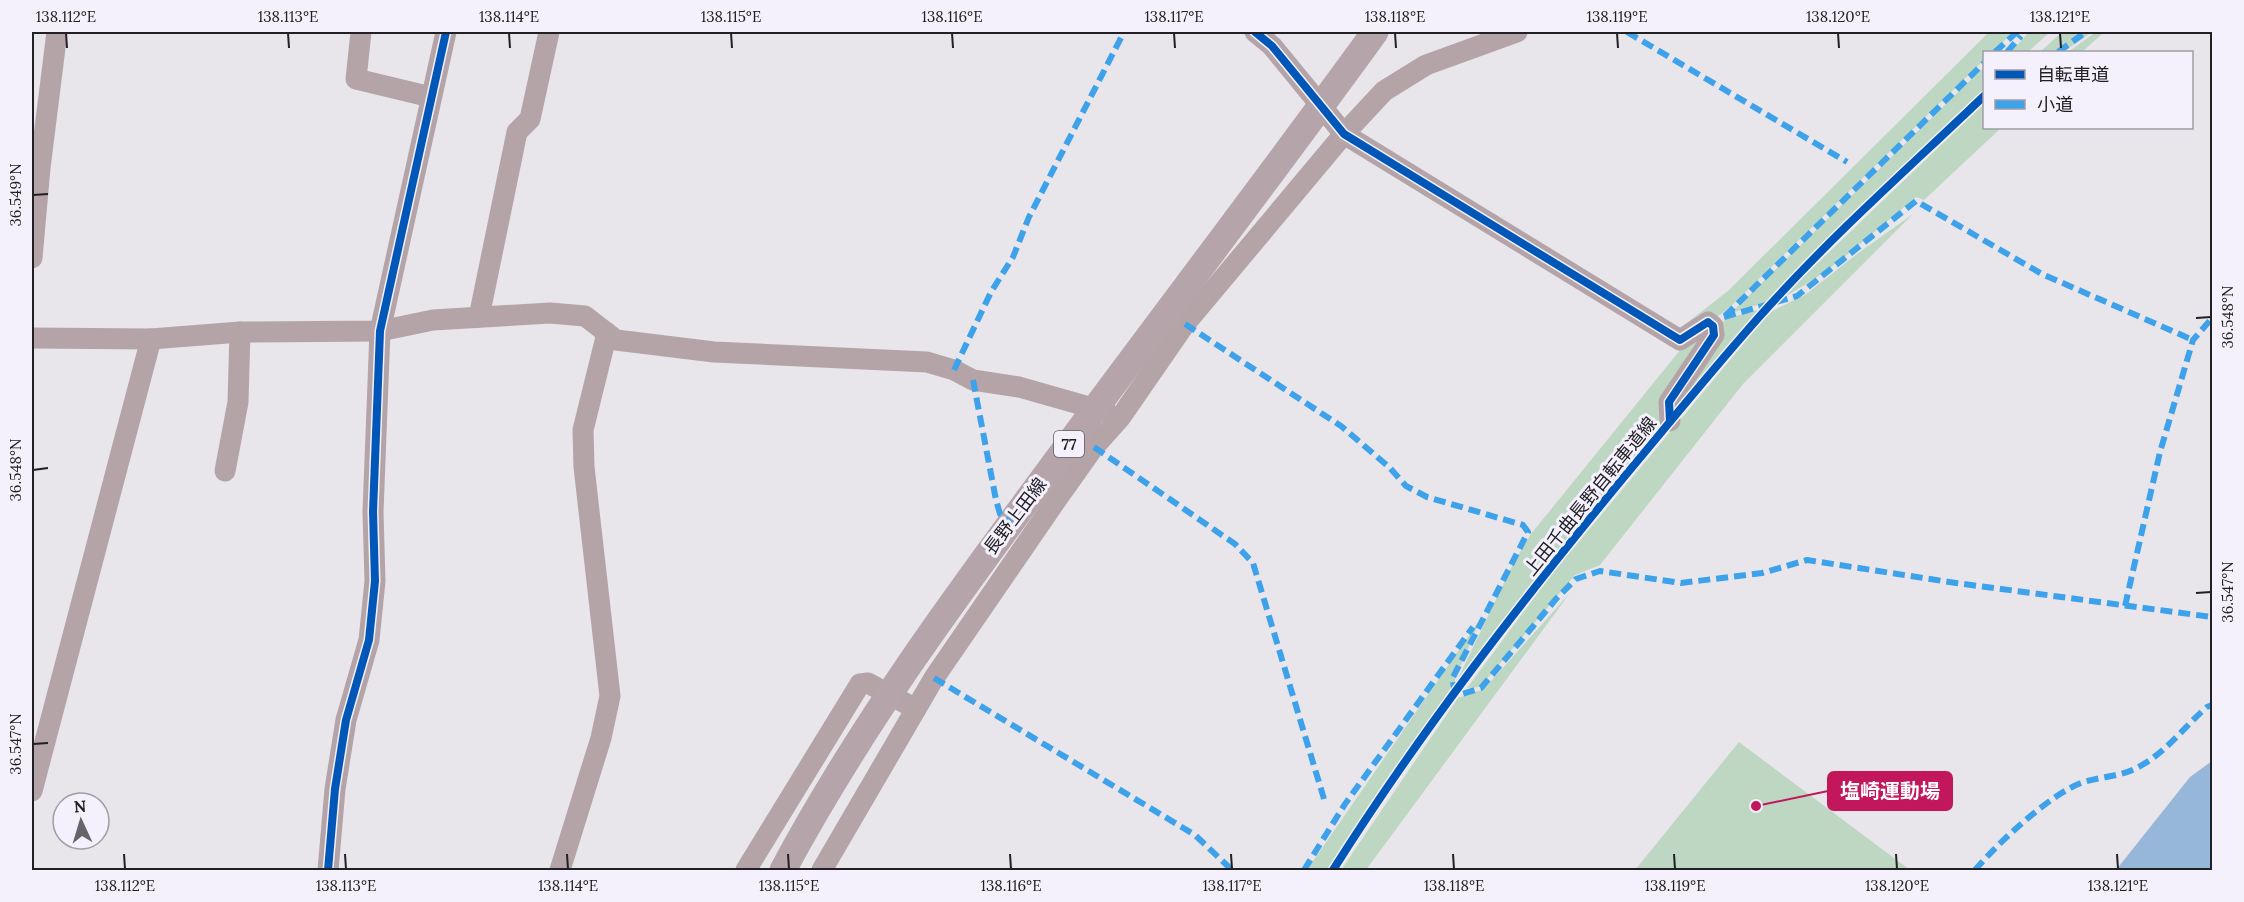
<svg xmlns="http://www.w3.org/2000/svg" width="2244" height="902" font-family="Lora,'Noto Sans JP',serif">
<rect width="100%" height="100%" fill="#e8e6eb"/>
<g fill="#bdd7c2">
<polygon points="1989,32 2014,32 1992,52 1984,52 1984,60 1730,307 1720,315 1679,329 1728,291"/>
<polygon points="2029,32 2050,32 2028,52 2011,52"/>
<polygon points="2062,32 2092,32 2063,52 2040,52"/>
<polygon points="2096,32 2104,32 2082,52 2068,52"/>
<polygon points="1984,67 1982,92 1853,212 1767,302 1731,313"/>
<path d="M 1984,104 L 1984,128 L 2001,128 L 1924,200 L 1916,197 C 1873,232 1830,274 1780,299 Z"/>
<polygon points="1913,214 1743,384 1600,565 1575,575 1480,687 1467,688 1552,574 1770,312 1805,295 1857,254"/>
<polygon points="1761,309 1673,411 1725,319"/>
<polygon points="1704,327 1662,424 1570,535 1456,683 1513,564 1531,534 1685,344"/>
<polygon points="1570,593 1366,870 1341,870 1458,698 1484,689"/>
<polygon points="1481,618 1451,689 1327,870 1307,870"/>
<polygon points="1739,742 1910,870 1635,870"/>
</g>
<polygon fill="#96b7d9" points="2212,761 2212,870 2116,870 2190,777"/>
<g fill="none" stroke-linecap="round" stroke-linejoin="round">
<g stroke="#b4a4a8" stroke-width="21">
<polyline points="361,32 356,79 431,97"/>
<polyline points="1255,32 1272,46 1344,134 1680,340 1708,322 1713,326 1714,335 1669,402 1670,421"/>
<polyline points="32,258 40,168 57,32"/>
<polyline points="479,317 517,132 530,119 549,32"/>
<polyline points="32,338 151,339 240,332 380,331 433,320 550,313 585,316 616,340 714,352 927,362 954,370 973,380 1019,387 1107,412"/>
<polyline points="225,471 238,402 240,332"/>
<polyline points="32,791 151,339"/>
<polyline points="328,870 335,789 346,720 369,640 375,581 373,512 380,331 446,32"/>
<polyline points="560,870 601,738 610,696 584,467 583,430 607,333"/>
<polyline points="746,870 860,684 868,683 916,709"/>
<polyline points="822,870 934,678 1057,499 1094,447 1120,418 1185,324 1344,134 1384,91 1426,65 1517,32"/>
</g>
<path stroke="#b5a5ab" stroke-width="27" d="M 783,870 C 858,730 951,603 1046,475 C 1155,327 1267,181 1375,32"/>
<g stroke="#3ea2eb" stroke-width="6" stroke-dasharray="12 6" stroke-linecap="butt">
<polyline points="1627,32 1847,162"/>
<polyline points="1995,52 2017,32"/>
<polyline points="2007,52 2021,36"/>
<polyline points="2058,52 2086,32"/>
<polyline points="1725,316 1984,63"/>
<polyline points="1724,317 1797,296 1916,201 2042,274 2193,340"/>
<polyline points="1185,324 1341,426 1389,467 1406,486 1427,497 1523,525 1528,532 1452,679 1455,691 1462,694 1481,688 1556,599 1576,579 1600,571 1681,583 1762,573 1807,560 1956,583 2212,617"/>
<polyline points="954,370 991,292 1013,257 1029,217 1124,32"/>
<polyline points="973,380 996,500 1000,514 1011,523"/>
<polyline points="1094,447 1235,544 1253,563 1324,799"/>
<polyline points="2125,606 2160,452 2193,340 2212,318"/>
<polyline points="934,678 1195,835 1232,870"/>
<polyline points="1304,870 1345,804 1473,627"/>
<path d="M 1975,870 C 1997,844 2049,795 2081,783 C 2101,776 2123,777 2142,765 C 2168,750 2185,726 2207,707 L 2212,705"/>
</g>
<g stroke="#f4f0fc" stroke-width="11">
<g id="cycleway">
<polyline points="1255,32 1272,46 1344,134 1680,340 1708,322 1713,326 1714,335 1669,402 1670,421"/>
<polyline points="328,870 335,789 346,720 369,640 375,581 373,512 380,331 446,32"/>
<path d="M 1333,870 C 1420,732 1520,603 1624,477 C 1672,420 1719,361 1769,306 C 1836,232 1912,165 1984,96"/>
</g>
</g>
<use href="#cycleway" stroke="#0057b8" stroke-width="8"/>
</g>
<path fill="none" stroke="#212024" stroke-width="2" d="M 66,33 L 67,48M 288,33 L 289,48M 509,33 L 510,48M 731,33 L 732,48M 952,33 L 953,48M 1174,33 L 1175,48M 1395,33 L 1396,48M 1617,33 L 1618,48M 1838,33 L 1839,48M 2060,33 L 2061,48M 33,195 L 48,194M 2196,318 L 2211,317M 33,470 L 48,468M 2196,593 L 2211,592M 33,744 L 48,743M 124,854 L 125,869M 345,854 L 346,869M 567,854 L 568,869M 788,854 L 789,869M 1010,854 L 1011,869M 1231,854 L 1232,869M 1453,854 L 1454,869M 1674,854 L 1675,869M 1896,854 L 1897,869M 2117,854 L 2118,869"/>
<g text-anchor="middle" dominant-baseline="central" stroke-width="6" stroke-linejoin="round" paint-order="stroke">
<rect fill="#f4f0fc" stroke="#605e65" stroke-width="1.5" x="1054" y="431" width="30" height="26" rx="4.5"/>
<g font-size="16" font-weight="bold" fill="#212024">
<text x="1069" y="444">77</text>
</g>
<g font-size="18" fill="#212024" stroke="#f4f0fc">
<text transform="translate(1590 496) rotate(-51)">上田千曲長野自転車道線</text>
<text transform="translate(1015 516) rotate(-53)">長野上田線</text>
</g>
</g>
<path fill="none" stroke="#c2185b" stroke-width="2" d="M1756 806L1828 791"/>
<circle fill="#c2185b" stroke="#f4f0fc" stroke-width="2" cx="1756" cy="806" r="6"/>
<rect fill="#c2185b" stroke="#c2185b" stroke-width="2" x="1828" y="772" width="124" height="38" rx="6"/>
<g font-size="20" text-anchor="middle" font-weight="bold" fill="#fff">
<text x="1890" y="798">塩崎運動場</text>
</g>
<rect width="2244" height="902" fill="none" stroke="#f4f0fc" stroke-width="66"/>
<rect x="1983" y="51" width="210" height="78" fill="#f4f0fc" stroke="#a09da6" stroke-width="1.5"/>
<rect x="1995" y="70" width="30" height="9" fill="#0057b8" stroke="#a09da6" stroke-width="1.5"/>
<text x="2037" y="81" font-size="18" fill="#212024">自転車道</text>
<rect x="1995" y="100" width="30" height="9" fill="#3ea2eb" stroke="#a09da6" stroke-width="1.5"/>
<text x="2037" y="111" font-size="18" fill="#212024">小道</text>
<g transform="translate(81 821) rotate(356)"><circle r="28" fill="#f4f0fc" stroke="#a09da6" stroke-width="1.5"/>
<path d="M0-4.5L10 22L0 15L-10 22Z" fill="#67656a"/>
<text y="-9" font-size="16" font-weight="bold" text-anchor="middle" fill="#212024">N</text>
</g>
<rect x="33" y="33" width="2178" height="836" fill="none" stroke="#212024" stroke-width="2"/>
<g font-size="15" text-anchor="middle" fill="#212024">
<text x="66" y="22">138.112°E</text>
<text x="288" y="22">138.113°E</text>
<text x="509" y="22">138.114°E</text>
<text x="731" y="22">138.115°E</text>
<text x="952" y="22">138.116°E</text>
<text x="1174" y="22">138.117°E</text>
<text x="1395" y="22">138.118°E</text>
<text x="1617" y="22">138.119°E</text>
<text x="1838" y="22">138.120°E</text>
<text x="2060" y="22">138.121°E</text>
<text transform="translate(16 195) rotate(-90)" y="5">36.549°N</text>
<text transform="translate(2228 317) rotate(-90)" y="5">36.548°N</text>
<text transform="translate(16 470) rotate(-90)" y="5">36.548°N</text>
<text transform="translate(2228 592) rotate(-90)" y="5">36.547°N</text>
<text transform="translate(16 744) rotate(-90)" y="5">36.547°N</text>
<text x="125" y="891">138.112°E</text>
<text x="346" y="891">138.113°E</text>
<text x="568" y="891">138.114°E</text>
<text x="789" y="891">138.115°E</text>
<text x="1011" y="891">138.116°E</text>
<text x="1232" y="891">138.117°E</text>
<text x="1454" y="891">138.118°E</text>
<text x="1675" y="891">138.119°E</text>
<text x="1897" y="891">138.120°E</text>
<text x="2118" y="891">138.121°E</text>
</g>
</svg>
